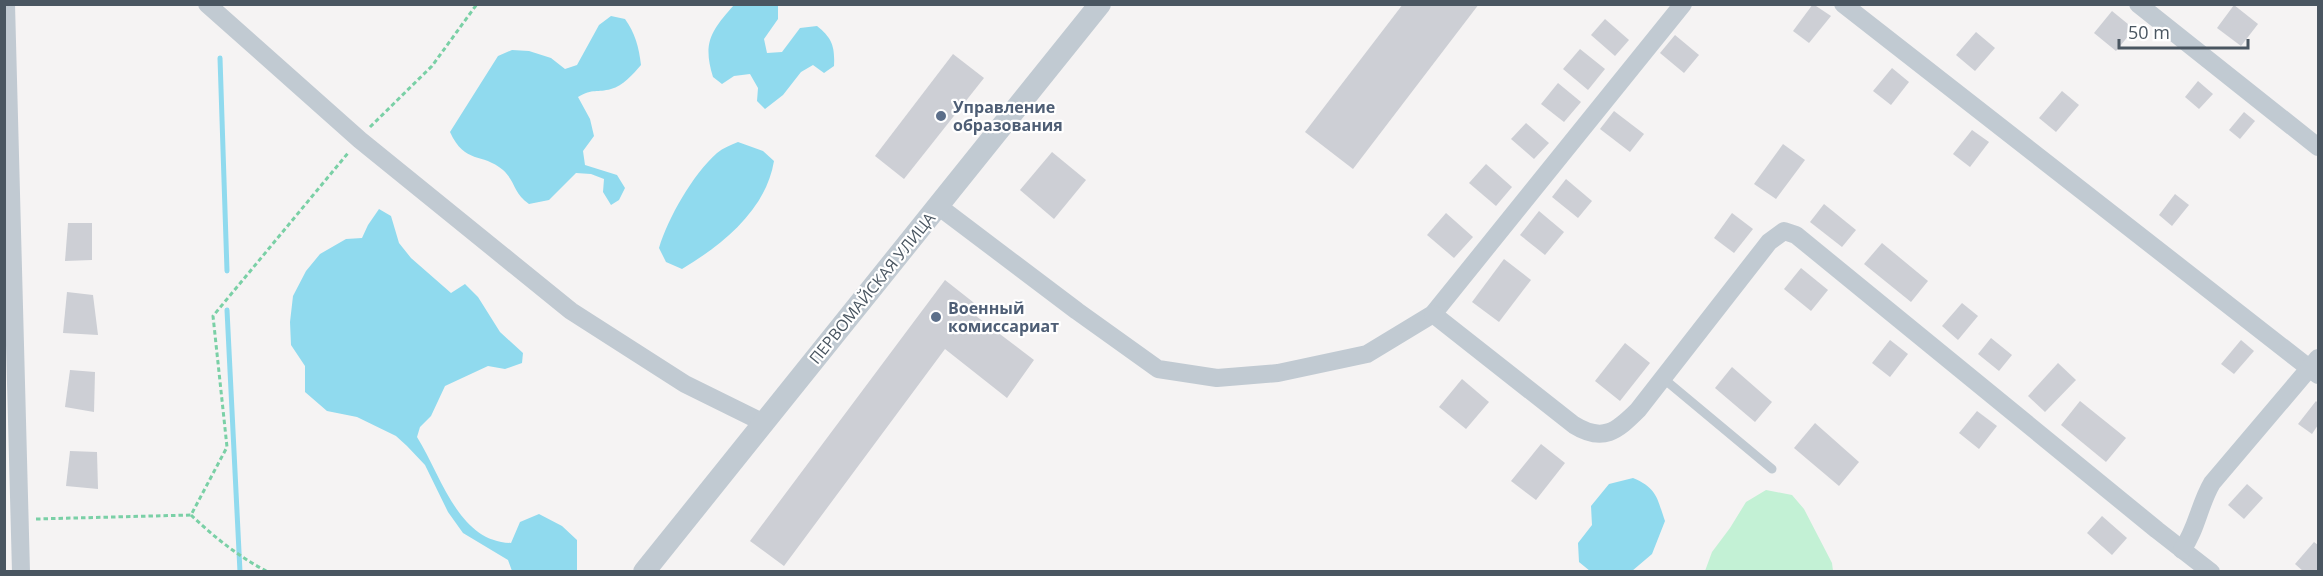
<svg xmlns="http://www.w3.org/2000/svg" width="2323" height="576" font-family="'Open Sans',sans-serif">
<rect width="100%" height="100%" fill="#f5f3f3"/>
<polygon fill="#c3f1d5" points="1766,490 1792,495 1804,509 1832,563 1833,571 1705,571 1712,552 1730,528 1746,502"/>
<g fill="#90daee">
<path d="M 734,5 L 778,5 L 778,19 L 764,39 L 767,53 L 782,52 L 800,28 L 817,26 C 832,38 835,46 834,66 L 824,73 L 813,65 L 801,72 L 783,95 L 765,109 L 757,101 L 758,88 L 750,74 L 734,76 L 722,84 L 713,77 C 702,42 712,30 734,5 Z"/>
<path d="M 611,16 L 625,19 C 635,33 639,47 641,65 C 633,74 623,86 611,89 C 597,93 593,88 578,97 L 590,119 L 594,136 L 583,151 L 585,165 L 617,175 L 625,188 L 619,200 L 611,205 L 603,192 L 604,179 L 591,174 L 576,173 L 549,200 L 529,204 C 513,193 516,182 503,170 C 482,152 465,165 450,132 L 498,56 L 512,50 L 529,51 L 551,58 L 565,69 L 577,65 L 599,25 Z"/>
<path d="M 738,142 L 763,151 L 774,161 C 766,210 722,245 682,269 L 666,262 L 659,248 C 668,218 693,174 717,153 C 723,148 731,145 738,142 Z"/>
<path d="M 379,209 L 391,216 L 399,243 L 411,258 L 451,293 L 465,284 L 478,297 L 500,332 L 523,353 L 522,363 L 505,369 L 488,366 L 445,386 L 431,416 L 420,427 L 417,437 C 441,475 458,542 511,543 L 520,522 L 539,514 L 562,526 L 577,540 L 577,571 L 512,571 L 508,560 L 463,533 L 448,512 L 425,465 L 407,446 L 396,436 L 357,417 L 327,411 L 305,392 L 305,366 L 291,345 L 290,322 L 293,296 L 306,271 L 320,254 L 346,239 L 362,238 L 368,225 Z"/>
<path d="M 1633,478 C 1657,488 1657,498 1665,521 L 1652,554 L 1632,571 L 1590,571 L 1579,562 L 1578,543 L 1592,525 L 1591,506 L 1609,484 Z"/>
</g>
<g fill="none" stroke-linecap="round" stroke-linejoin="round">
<g stroke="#90daee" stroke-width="5">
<polyline points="220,58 227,271"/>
<polyline points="227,310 240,572"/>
</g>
</g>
<g fill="#cdcfd5">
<polygon points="1403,4 1479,4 1353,169 1305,132"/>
<polygon points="1813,4 1831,16 1809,43 1793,31"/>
<polygon points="2234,5 2258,24 2241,46 2217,28"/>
<polygon points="2112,11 2134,29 2116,51 2094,33"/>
<polygon points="1605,19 1629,40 1615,56 1591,35"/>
<polygon points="1976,32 1995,48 1975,71 1956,55"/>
<polygon points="1675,35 1699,55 1684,73 1660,53"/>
<polygon points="1580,49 1605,69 1588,90 1563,69"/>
<polygon points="953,54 984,78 904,179 875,156"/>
<polygon points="1892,68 1909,82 1891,105 1873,91"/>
<polygon points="2198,81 2213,94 2199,109 2185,97"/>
<polygon points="1558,83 1581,102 1564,122 1541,104"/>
<polygon points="2062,91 2079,105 2056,132 2039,118"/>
<polygon points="1614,111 1644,134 1630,152 1600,129"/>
<polygon points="2244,112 2255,121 2240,139 2229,130"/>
<polygon points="1526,123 1549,143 1534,159 1511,139"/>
<polygon points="1972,130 1989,142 1970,167 1953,154"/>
<polygon points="1783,144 1805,160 1776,199 1754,184"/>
<polygon points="1052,152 1086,180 1054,219 1020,190"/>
<polygon points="1486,164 1512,187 1496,206 1469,183"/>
<polygon points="1566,179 1592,201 1578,218 1552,197"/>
<polygon points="2175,194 2189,205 2172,226 2159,215"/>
<polygon points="1824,204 1856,230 1842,247 1810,222"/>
<polygon points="1539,211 1564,232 1545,255 1520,235"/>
<polygon points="1446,213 1473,237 1454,258 1427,235"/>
<polygon points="1732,213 1753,229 1734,253 1714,238"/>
<polygon points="68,223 92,223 92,260 65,261"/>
<polygon points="1882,243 1928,281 1911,302 1864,264"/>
<polygon points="1504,259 1531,280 1499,322 1472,302"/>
<polygon points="1801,268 1828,290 1811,311 1784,289"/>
<polygon points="945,280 978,306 972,313 1034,360 1007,398 945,349 784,566 750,541"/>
<polygon points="67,292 93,295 98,335 63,333"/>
<polygon points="1962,303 1978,316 1958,340 1942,326"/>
<polygon points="1991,338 2012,355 1999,371 1978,354"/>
<polygon points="1890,340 1908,354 1890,377 1872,363"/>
<polygon points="2241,340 2254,351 2234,374 2221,364"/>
<polygon points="1625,343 1650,363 1620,401 1595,381"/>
<polygon points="2058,363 2076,380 2045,412 2028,396"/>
<polygon points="1732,367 1772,402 1755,422 1715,388"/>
<polygon points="70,370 95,372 94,412 65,407"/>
<polygon points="1462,379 1489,402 1466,429 1439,407"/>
<polygon points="2080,401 2126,438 2106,462 2061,425"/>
<polygon points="2316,401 2318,403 2318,425 2312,434 2298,424"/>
<polygon points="1977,411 1997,426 1979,449 1959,433"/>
<polygon points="1815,423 1859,462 1839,486 1794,448"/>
<polygon points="1541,444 1565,463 1536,500 1511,481"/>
<polygon points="70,451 97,452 98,489 66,486"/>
<polygon points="2247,484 2263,498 2244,519 2228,505"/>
<polygon points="2102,516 2127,538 2112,555 2087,533"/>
<polygon points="2314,542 2318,545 2318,572 2304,572 2295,564"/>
</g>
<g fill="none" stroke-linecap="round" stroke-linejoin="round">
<g stroke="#7ad0a6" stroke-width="3" stroke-dasharray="4.5 3" stroke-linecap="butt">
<polyline points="370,127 432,66 477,4"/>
<path d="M 191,515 C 214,537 239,557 268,572"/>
<polyline points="36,519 191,515 227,447 213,316 348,153"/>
</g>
<polyline stroke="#c1cad2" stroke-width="9" points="1664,379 1772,469"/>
<g stroke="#c1cad2" stroke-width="18">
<polyline points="6,4 21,572"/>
<polyline points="207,4 360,140 571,311 685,384 764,423"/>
<polyline points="1843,4 2318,375"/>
<polyline points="2138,4 2318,147"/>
<polyline points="938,206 1077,311 1158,369 1217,378 1278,373 1367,354 1433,314 1683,4"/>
<path d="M 1433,314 L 1574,425 C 1603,443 1617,431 1638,410 L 1769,242 L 1784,231 L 1796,235 L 2157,530 L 2211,572"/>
<path d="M 2182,550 C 2197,529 2199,505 2212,483 L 2318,358"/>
</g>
<polyline stroke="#c1cad2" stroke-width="22" points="644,572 1100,4"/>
</g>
<g fill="#5c6f8a" stroke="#fff" stroke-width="2">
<circle cx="941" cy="116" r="6"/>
<circle cx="936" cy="317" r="6"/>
</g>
<g text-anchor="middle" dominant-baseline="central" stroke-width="4.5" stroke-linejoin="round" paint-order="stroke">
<g font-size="16" font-weight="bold" fill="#4e5e75" stroke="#fff" text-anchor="start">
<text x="953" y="107">Управление<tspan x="953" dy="18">образования</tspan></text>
<text x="948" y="308">Военный<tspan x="948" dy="18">комиссариат</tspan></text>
</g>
<g font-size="16" fill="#4a5661" stroke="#fff">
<text transform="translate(872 288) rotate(-51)">ПЕРВОМАЙСКАЯ УЛИЦА</text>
</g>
</g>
<rect width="2323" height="576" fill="none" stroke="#4a5661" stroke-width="12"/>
<path d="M2119 39v9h129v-9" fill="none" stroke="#4a5661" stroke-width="3"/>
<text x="2128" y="39" font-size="18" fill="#4a5661" stroke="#ffffff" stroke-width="4.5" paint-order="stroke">50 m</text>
</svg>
